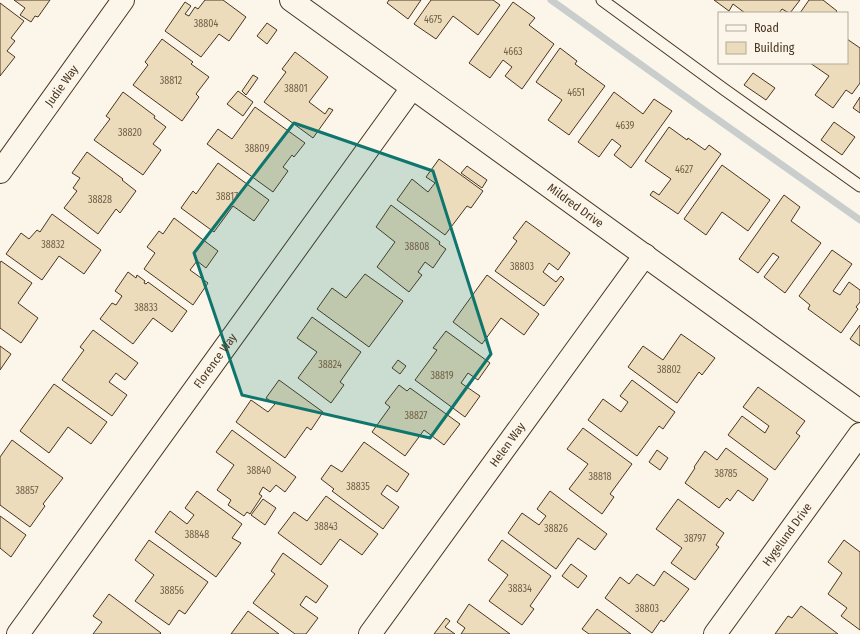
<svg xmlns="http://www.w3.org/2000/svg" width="860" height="634" font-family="'Fira Sans Condensed',sans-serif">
<rect width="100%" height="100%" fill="#fbf6e9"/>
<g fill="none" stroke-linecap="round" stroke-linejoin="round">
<polyline stroke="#c9cecd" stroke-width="7" points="551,0 700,107 860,220"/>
</g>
<g fill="#ecdcbc" stroke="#4a3520">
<polygon points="14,0 50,0 38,17 35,16 31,22 20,15 25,8"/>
<polygon points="205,0 223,0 246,17 229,41 219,34 201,57 165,31 185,2 191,6 185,14 189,16 195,7 198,9"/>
<polygon points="389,0 421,0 408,19 387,3"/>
<polygon points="431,0 493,0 500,5 478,35 453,16 436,39 414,24"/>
<polygon points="714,0 800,0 790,13 789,13 782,9 779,13 745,13 733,4 729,11"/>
<polygon points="809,0 823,0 837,11 835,13 800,13"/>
<polygon points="513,2 535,18 529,25 554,44 522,89 505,76 512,67 503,60 490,78 469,63"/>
<polygon points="0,3 24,21 11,38 15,41 7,51 15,57 0,76"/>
<polygon points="267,23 277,30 267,44 257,36"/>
<polygon points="162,39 193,62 191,64 209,77 196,94 199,97 182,121 133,85 148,65 145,62"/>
<polygon points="847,39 860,48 860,83 852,94 846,90 833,108 815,95 829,76 810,63 847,63"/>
<polygon points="560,48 577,61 575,64 605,86 569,135 548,120 562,100 536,82"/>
<polygon points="295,52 328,77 309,102 325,114 329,108 333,110 313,138 264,102 286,72 282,69"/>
<polygon points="753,73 775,88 766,100 744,85"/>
<polygon points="253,75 258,78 246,95 242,91"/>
<polygon points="238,91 253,102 243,116 227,104"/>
<polygon points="123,92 155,116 154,118 166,127 153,144 161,150 143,175 94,140 110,119 106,116"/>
<polygon points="614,92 643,114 654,99 672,111 631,168 614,155 621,146 612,139 599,157 578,142"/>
<polygon points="860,97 860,113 853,108"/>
<polygon points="255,107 305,143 294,157 292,155 283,167 288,171 273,192 207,144 218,129 232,139"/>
<polygon points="834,122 855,137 842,155 821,140"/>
<polygon points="669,127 687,140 688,138 705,150 709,145 721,154 678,214 650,195 653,191 659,195 671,179 645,161"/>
<polygon points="87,152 123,179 122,180 136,191 120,213 116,209 98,234 64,208 77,191 73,188 80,178 72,173"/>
<polygon points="439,159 483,191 471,208 467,206 445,235 397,200 412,179 428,192 435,183 426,177"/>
<polygon points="218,163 269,200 254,221 233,206 214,232 181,208 193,191 196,194"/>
<polygon points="722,165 770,200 748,231 722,212 706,235 684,219"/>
<polygon points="467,166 487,180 482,188 461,173"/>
<polygon points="784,195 800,207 791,221 821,243 785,293 764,277 779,257 773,253 758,273 739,259"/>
<polygon points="391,205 440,242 439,244 446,249 433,268 425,262 418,272 422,275 409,292 377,267 395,242 376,227"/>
<polygon points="52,214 101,250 84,274 59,256 42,280 6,254 21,233 29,239 37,230 40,232"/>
<polygon points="174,218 218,251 206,268 197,261 190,270 208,283 193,305 144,269 155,253 147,247 159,231 163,234"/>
<polygon points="526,221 570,253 558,270 549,263 543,272 556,282 561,276 564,279 544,306 495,271 517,241 513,238"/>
<polygon points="832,250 852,264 833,291 840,295 849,282 860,290 860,302 856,307 858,309 841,333 808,309 810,305 799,296"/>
<polygon points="1,261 32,283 18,303 38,318 21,343 0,328 0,263"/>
<polygon points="128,272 136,278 137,275 145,281 144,283 146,284 148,282 187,311 172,332 153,318 133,344 100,319 112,303 116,305 122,296 115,291"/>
<polygon points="365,274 403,301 369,347 317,309 332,288 346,298"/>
<polygon points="487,275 539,314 524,335 501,318 482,344 453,322"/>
<polygon points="312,317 361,352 340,382 344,385 331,403 298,378 317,352 297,338"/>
<polygon points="860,325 860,346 850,339"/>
<polygon points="93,330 138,363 125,380 116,373 109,382 127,395 112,416 62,380 84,350 80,347"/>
<polygon points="446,331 490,363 478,380 468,373 461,383 480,396 465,417 415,380 437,350 433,348"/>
<polygon points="681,334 715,358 702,375 699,372 677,403 628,367 643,346 663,360"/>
<polygon points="0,346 11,354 0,370"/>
<polygon points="398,360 406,366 400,374 392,368"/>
<polygon points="279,380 323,412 311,430 307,427 285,458 236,422 251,400 268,412 275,404 266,398"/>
<polygon points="632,380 675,412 663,429 659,426 637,456 588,420 603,399 621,412 628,402 620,396"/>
<polygon points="54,384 107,422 91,444 68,427 49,453 20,431"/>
<polygon points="399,385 407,391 410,388 460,424 444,445 424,430 405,456 372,432 390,407 385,403"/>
<polygon points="758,387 805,421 796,433 800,436 775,470 728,435 742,416 765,433 769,426 743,407"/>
<polygon points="583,428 632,464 610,494 614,497 602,514 569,489 588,464 567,449"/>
<polygon points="232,430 296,477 285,492 276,485 270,492 263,487 259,494 262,496 250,514 247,512 244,516 228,505 231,500 217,490 234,465 216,452"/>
<polygon points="12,440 63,478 43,504 45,506 30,527 0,505 0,457"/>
<polygon points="364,442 409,474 397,492 387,485 381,494 399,507 383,529 332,491 334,489 321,479 331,465 342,472"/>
<polygon points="726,448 768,479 753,501 738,490 730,501 727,498 719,508 685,483 695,468 694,467 705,451 717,460"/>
<polygon points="657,450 668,458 660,470 649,462"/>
<polygon points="197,491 242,524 232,538 241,543 216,577 155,532 170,511 187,524 194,515 185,508"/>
<polygon points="550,491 607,534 595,550 578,538 556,569 508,533 522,513 539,525 546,516 537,509"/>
<polygon points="326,496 378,534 362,555 340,539 321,565 278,533 294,512 307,521"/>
<polygon points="263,499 276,508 265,525 251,515"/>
<polygon points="678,499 724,533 716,545 719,547 695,580 671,563 682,548 656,529"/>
<polygon points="0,516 26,535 11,557 0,548"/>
<polygon points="149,540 208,582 185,614 179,610 169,625 135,601 154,575 135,560"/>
<polygon points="502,540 551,576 530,606 534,609 522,625 489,601 508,575 488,560"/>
<polygon points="844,540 860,552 860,630 841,616 847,608 828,594 842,573 828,562"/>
<polygon points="283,553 328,586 316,603 306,596 300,605 318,618 306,634 295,634 253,603 275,574 271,571"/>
<polygon points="571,564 587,576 578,588 562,576"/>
<polygon points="664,571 689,589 664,622 661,620 652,633 605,598 620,577 629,584 637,574 654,586"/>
<polygon points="109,594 161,633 160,634 93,634 102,622 93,616"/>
<polygon points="469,604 510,634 461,634 465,628 457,622"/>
<polygon points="801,606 838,634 775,634 788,616 792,618"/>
<polygon points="597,609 631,634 589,634 582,629"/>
<polygon points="248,611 279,634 231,634"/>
<polygon points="446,618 450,621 445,627 455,634 434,634"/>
</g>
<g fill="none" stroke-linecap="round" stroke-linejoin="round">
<g stroke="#4a3520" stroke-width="13">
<polyline id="lane" points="602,0 725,90 860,186"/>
</g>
<g stroke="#4a3520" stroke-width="24">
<g id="street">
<path id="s1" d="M 291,0 L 860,411"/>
<path id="s2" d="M 0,172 L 123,0"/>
<path id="s3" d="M 18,634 L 412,88"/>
<path id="s4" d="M 370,634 L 645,255"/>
<path id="s5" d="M 715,634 L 860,434"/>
</g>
</g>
<use href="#lane" stroke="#fbf6e9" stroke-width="11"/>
<use href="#street" stroke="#fbf6e9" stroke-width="22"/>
</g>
<path fill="#0f766e" fill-opacity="0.2" stroke="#0f766e" stroke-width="3" stroke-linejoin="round" d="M 294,123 L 433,171 L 491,354 L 430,438 L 242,395 L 194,253 Z"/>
<g text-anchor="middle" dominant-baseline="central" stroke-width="3" stroke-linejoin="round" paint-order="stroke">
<g font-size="10" fill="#725f47">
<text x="433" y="20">4675</text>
<text x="206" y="24">38804</text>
<text x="513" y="52">4663</text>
<text x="171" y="81">38812</text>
<text x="296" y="89">38801</text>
<text x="576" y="93">4651</text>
<text x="625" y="126">4639</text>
<text x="130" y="133">38820</text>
<text x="257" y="149">38809</text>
<text x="684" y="170">4627</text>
<text x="227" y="197">38817</text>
<text x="100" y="200">38828</text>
<text x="53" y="245">38832</text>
<text x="417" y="247">38808</text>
<text x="522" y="267">38803</text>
<text x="146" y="308">38833</text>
<text x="330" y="365">38824</text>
<text x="669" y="370">38802</text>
<text x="442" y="376">38819</text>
<text x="416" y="416">38827</text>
<text x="259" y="471">38840</text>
<text x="726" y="474">38785</text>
<text x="600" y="477">38818</text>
<text x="358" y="487">38835</text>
<text x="27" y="491">38857</text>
<text x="326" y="527">38843</text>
<text x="556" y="529">38826</text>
<text x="197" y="535">38848</text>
<text x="695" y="539">38797</text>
<text x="520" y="589">38834</text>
<text x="172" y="591">38856</text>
<text x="647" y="609">38803</text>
</g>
<g font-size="12" fill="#4a3520" stroke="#fbf6e9">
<text stroke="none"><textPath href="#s2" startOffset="106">Judie Way</textPath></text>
<text stroke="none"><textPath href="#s1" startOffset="351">Mildred Drive</textPath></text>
<text stroke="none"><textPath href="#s3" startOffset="337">Florence Way</textPath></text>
<text stroke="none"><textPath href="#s4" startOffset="234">Helen Way</textPath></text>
<text stroke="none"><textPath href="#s5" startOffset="123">Hygelund Drive</textPath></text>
</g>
</g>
<rect x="718" y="12" width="130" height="52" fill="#fbf6e9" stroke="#b4a999"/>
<rect x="726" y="25" width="20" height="6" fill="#fbf6e9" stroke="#b4a999"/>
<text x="754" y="32" font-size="12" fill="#4a3520">Road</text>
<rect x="726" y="42" width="20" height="12" fill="#ecdcbc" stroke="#b4a999"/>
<text x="754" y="52" font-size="12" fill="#4a3520">Building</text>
</svg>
